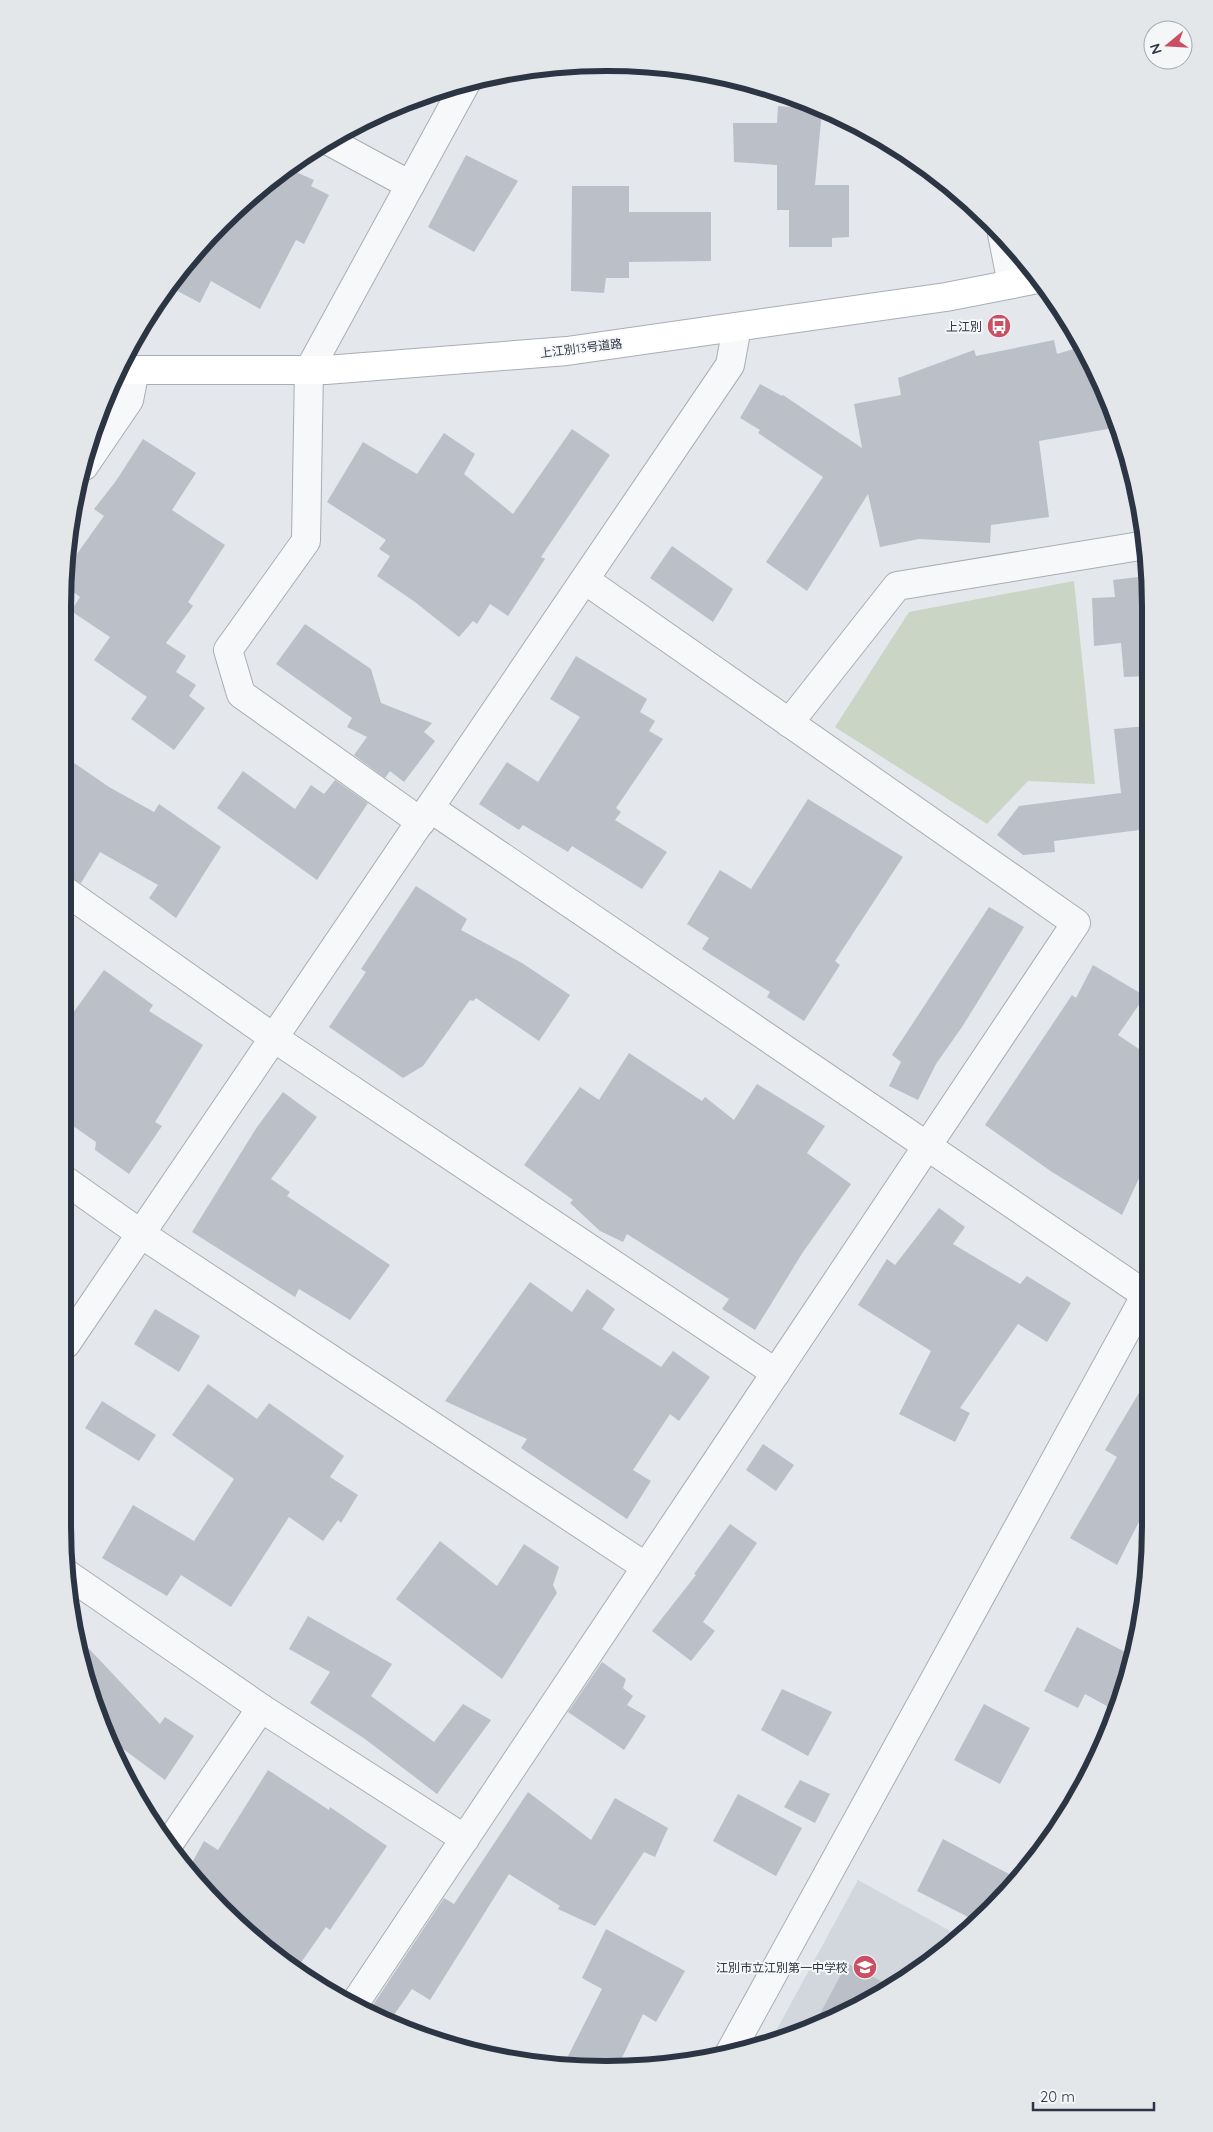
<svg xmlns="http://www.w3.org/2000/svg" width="1213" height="2132" font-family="Quicksand,'Noto Sans JP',sans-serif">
<rect width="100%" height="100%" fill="#e4e7eb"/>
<polygon fill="#d2d6dd" points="858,1880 961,1937 879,1996 814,2028 770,2042"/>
<polygon fill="#cad5c5" points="1074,581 1095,784 1028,781 987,824 835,727 909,612"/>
<g fill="#bbc0c8">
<polygon points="778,106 822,110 815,185 849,185 849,237 832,238 832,247 789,247 789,210 777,210 777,165 734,162 733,123 777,123"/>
<polygon points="466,155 518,181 474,252 428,227"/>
<polygon points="287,168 314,180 311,186 329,195 304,244 296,240 260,309 211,281 200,303 170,287 198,248 276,175"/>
<polygon points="572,186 629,186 629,212 711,212 711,261 629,262 629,278 606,278 604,293 571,291"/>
<polygon points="1054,340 1057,354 1080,347 1119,427 1039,441 1049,517 991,525 990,543 919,539 880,547 868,494 807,591 766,562 823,477 758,433 760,430 740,418 760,384 782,396 783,395 862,448 854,404 901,395 898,378 974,350 976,356"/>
<polygon points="572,429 610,455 541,557 545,559 508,616 490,604 477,624 473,621 459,637 415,602 377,576 390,556 379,549 386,540 327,502 363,442 417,474 444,433 475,454 464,474 513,514"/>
<polygon points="143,439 196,473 172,510 225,545 188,602 193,606 166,643 186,656 176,672 196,685 189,696 205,708 174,750 131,719 147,697 94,660 110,637 71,611 80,597 64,585 64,572 104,516 94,509 116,481"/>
<polygon points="672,546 733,589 713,622 650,578"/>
<polygon points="1146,576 1146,676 1124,677 1121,643 1094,646 1092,598 1115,597 1113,580"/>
<polygon points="305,624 371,669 381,703 432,723 424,732 435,741 404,782 390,771 385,778 354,755 367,737 347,727 352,718 276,664"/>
<polygon points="576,656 647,699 640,712 655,721 649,731 663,739 616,808 621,812 615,820 667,852 642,889 572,846 568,852 523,825 519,830 479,804 507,762 538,782 580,717 550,699"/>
<polygon points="1147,726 1147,829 1054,841 1055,852 1023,855 997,835 1019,806 1121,793 1114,729"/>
<polygon points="64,756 109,787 154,812 159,804 221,847 176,918 149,898 158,885 100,852 81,883 65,876"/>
<polygon points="243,771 295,809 311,785 324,794 335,780 368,803 317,880 217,808"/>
<polygon points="808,799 903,857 835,961 840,965 804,1021 767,997 770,992 702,949 709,938 687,924 720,870 751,889"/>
<polygon points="416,886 467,919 461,930 522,963 570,995 539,1041 476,998 473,1001 470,1000 423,1066 403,1078 329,1027 366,972 361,969"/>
<polygon points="989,907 1024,927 962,1027 936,1064 918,1100 889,1086 901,1062 892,1055"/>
<polygon points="1093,965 1145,996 1118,1035 1148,1055 1148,1159 1122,1215 1052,1172 985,1125 1072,995 1076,998"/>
<polygon points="104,970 153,1005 149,1011 203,1045 155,1122 162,1126 129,1174 95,1150 96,1142 66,1121 65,1024"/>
<polygon points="629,1053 702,1101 705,1097 734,1120 757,1084 825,1126 807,1153 851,1184 803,1252 755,1330 722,1309 729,1299 627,1234 623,1242 600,1231 570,1203 573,1200 524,1165 580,1087 599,1100"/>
<polygon points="283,1092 317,1117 271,1179 290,1192 287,1196 390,1265 350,1320 299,1289 295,1297 192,1232 257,1127"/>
<polygon points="939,1208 965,1227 953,1244 1020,1284 1027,1276 1071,1303 1047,1342 1018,1324 960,1408 970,1413 955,1442 899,1414 931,1351 858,1305 887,1259 895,1265"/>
<polygon points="530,1282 572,1312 587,1289 615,1309 602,1329 661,1367 673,1351 710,1377 679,1421 670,1414 633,1470 651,1481 627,1519 521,1448 527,1439 445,1401"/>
<polygon points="155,1309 200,1336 179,1372 134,1344"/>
<polygon points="1149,1376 1149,1502 1117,1565 1070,1538 1117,1457 1105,1450"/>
<polygon points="208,1384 257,1419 269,1403 344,1456 330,1477 358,1495 341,1523 338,1520 323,1541 289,1517 231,1607 181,1575 167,1596 102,1558 133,1505 194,1541 234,1479 172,1435"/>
<polygon points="102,1401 156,1435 139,1461 85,1428"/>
<polygon points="763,1444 794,1465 776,1491 746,1470"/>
<polygon points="730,1524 757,1543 703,1622 715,1631 691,1661 652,1631 696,1575 694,1574"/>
<polygon points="440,1541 497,1586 524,1544 559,1567 553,1585 557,1593 502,1679 396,1599"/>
<polygon points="308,1616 392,1664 371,1696 434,1742 463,1704 491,1720 437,1794 365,1739 310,1703 330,1672 289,1649"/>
<polygon points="1077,1627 1131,1655 1123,1692 1114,1710 1085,1694 1078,1708 1044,1691"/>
<polygon points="76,1635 160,1724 165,1717 194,1736 165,1780 107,1737 91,1700"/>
<polygon points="602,1662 626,1679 623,1688 633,1696 627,1705 646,1716 624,1750 568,1712"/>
<polygon points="782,1689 832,1712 808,1756 761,1730"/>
<polygon points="984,1704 1030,1728 1000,1784 954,1760"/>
<polygon points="268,1770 329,1810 330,1807 387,1846 330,1930 326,1927 295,1971 222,1910 205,1891 210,1884 189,1868 204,1841 218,1850"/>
<polygon points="800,1780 830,1794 815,1823 784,1807"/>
<polygon points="528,1792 591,1840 615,1798 668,1828 655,1857 644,1852 595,1926 558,1909 560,1906 509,1874 430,2000 412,1989 389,2022 367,2014 444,1898 454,1904"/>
<polygon points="738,1794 802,1828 776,1876 713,1841"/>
<polygon points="943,1839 1009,1874 991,1908 978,1922 917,1891"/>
<polygon points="606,1929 685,1971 656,2022 643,2014 617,2068 563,2066 602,1989 582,1978"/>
<polygon points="847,1963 892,1987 879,1996 812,2029"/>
</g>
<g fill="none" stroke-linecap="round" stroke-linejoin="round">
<g stroke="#a9aeb5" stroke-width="30">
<g id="street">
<polyline points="329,141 410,185"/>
<polyline points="1002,234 1012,284"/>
<polyline points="84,466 129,400 135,370"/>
<polyline points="789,723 897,586 1146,545"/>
<polyline points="430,808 1146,1295"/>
<polyline points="421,822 241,694 228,650 306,541 309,370 467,81"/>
<polyline points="65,891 274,1038 776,1373"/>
<polyline points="66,1181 141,1234 646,1567"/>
<polyline points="66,1344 730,365 737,327"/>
<polyline points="67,1574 261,1708 465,1839"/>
<polyline points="168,1845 261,1708"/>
<polyline points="353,2006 1076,923 585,580"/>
<polyline points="729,2054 1148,1291"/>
</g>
</g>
<g stroke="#a9aeb5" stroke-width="30">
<polyline id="secondary" points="119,370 326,370 567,351 946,297 1038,279"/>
</g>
<use href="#street" stroke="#f7f8f9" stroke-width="28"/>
<use href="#secondary" stroke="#fff" stroke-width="28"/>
</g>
<defs>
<g id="bus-disc" transform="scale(1.25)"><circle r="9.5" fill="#ca4f64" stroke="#f4f6f8"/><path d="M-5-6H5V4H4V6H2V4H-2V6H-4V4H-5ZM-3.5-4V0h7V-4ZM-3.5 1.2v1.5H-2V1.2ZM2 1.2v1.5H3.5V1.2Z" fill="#fff"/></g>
<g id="school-disc" transform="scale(1.25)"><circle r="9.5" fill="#ca4f64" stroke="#f4f6f8"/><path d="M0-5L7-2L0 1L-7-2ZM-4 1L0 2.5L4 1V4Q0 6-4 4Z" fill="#fff"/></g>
</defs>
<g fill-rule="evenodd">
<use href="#bus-disc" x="999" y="326"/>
<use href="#school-disc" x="865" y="1967"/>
</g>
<g text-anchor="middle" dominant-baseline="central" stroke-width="4" stroke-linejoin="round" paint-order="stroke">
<g font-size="12" fill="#2c3543" stroke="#f4f6f8" text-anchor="end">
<text x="982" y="326">上江別</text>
<text x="848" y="1967">江別市立江別第一中学校</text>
</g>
<g font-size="12" fill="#2c3543" stroke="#f4f6f8">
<text transform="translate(581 348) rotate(-7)">上江別13号道路</text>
</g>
</g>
<path d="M0 0H1213V2132H0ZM606 71H607A535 535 0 0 1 1142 606V1526A535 535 0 0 1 607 2061H606A535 535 0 0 1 71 1526V606A535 535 0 0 1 606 71Z" fill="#e4e7ea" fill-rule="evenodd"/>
<path fill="none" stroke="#2c3543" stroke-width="6" d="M606 71H607A535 535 0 0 1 1142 606V1526A535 535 0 0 1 607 2061H606A535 535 0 0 1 71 1526V606A535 535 0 0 1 606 71Z"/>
<g transform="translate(1168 45) rotate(252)"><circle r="24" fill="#f4f6f8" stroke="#a4a9b0"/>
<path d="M0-4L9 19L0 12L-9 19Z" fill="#ca4f64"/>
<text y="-8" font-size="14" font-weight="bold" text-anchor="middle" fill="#2c3543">N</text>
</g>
<path d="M1033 2102v8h121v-8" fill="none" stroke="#2c3543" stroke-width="2.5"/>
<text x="1040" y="2102" font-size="15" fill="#2c3543" stroke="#f4f6f8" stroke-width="4" paint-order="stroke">20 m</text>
</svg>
